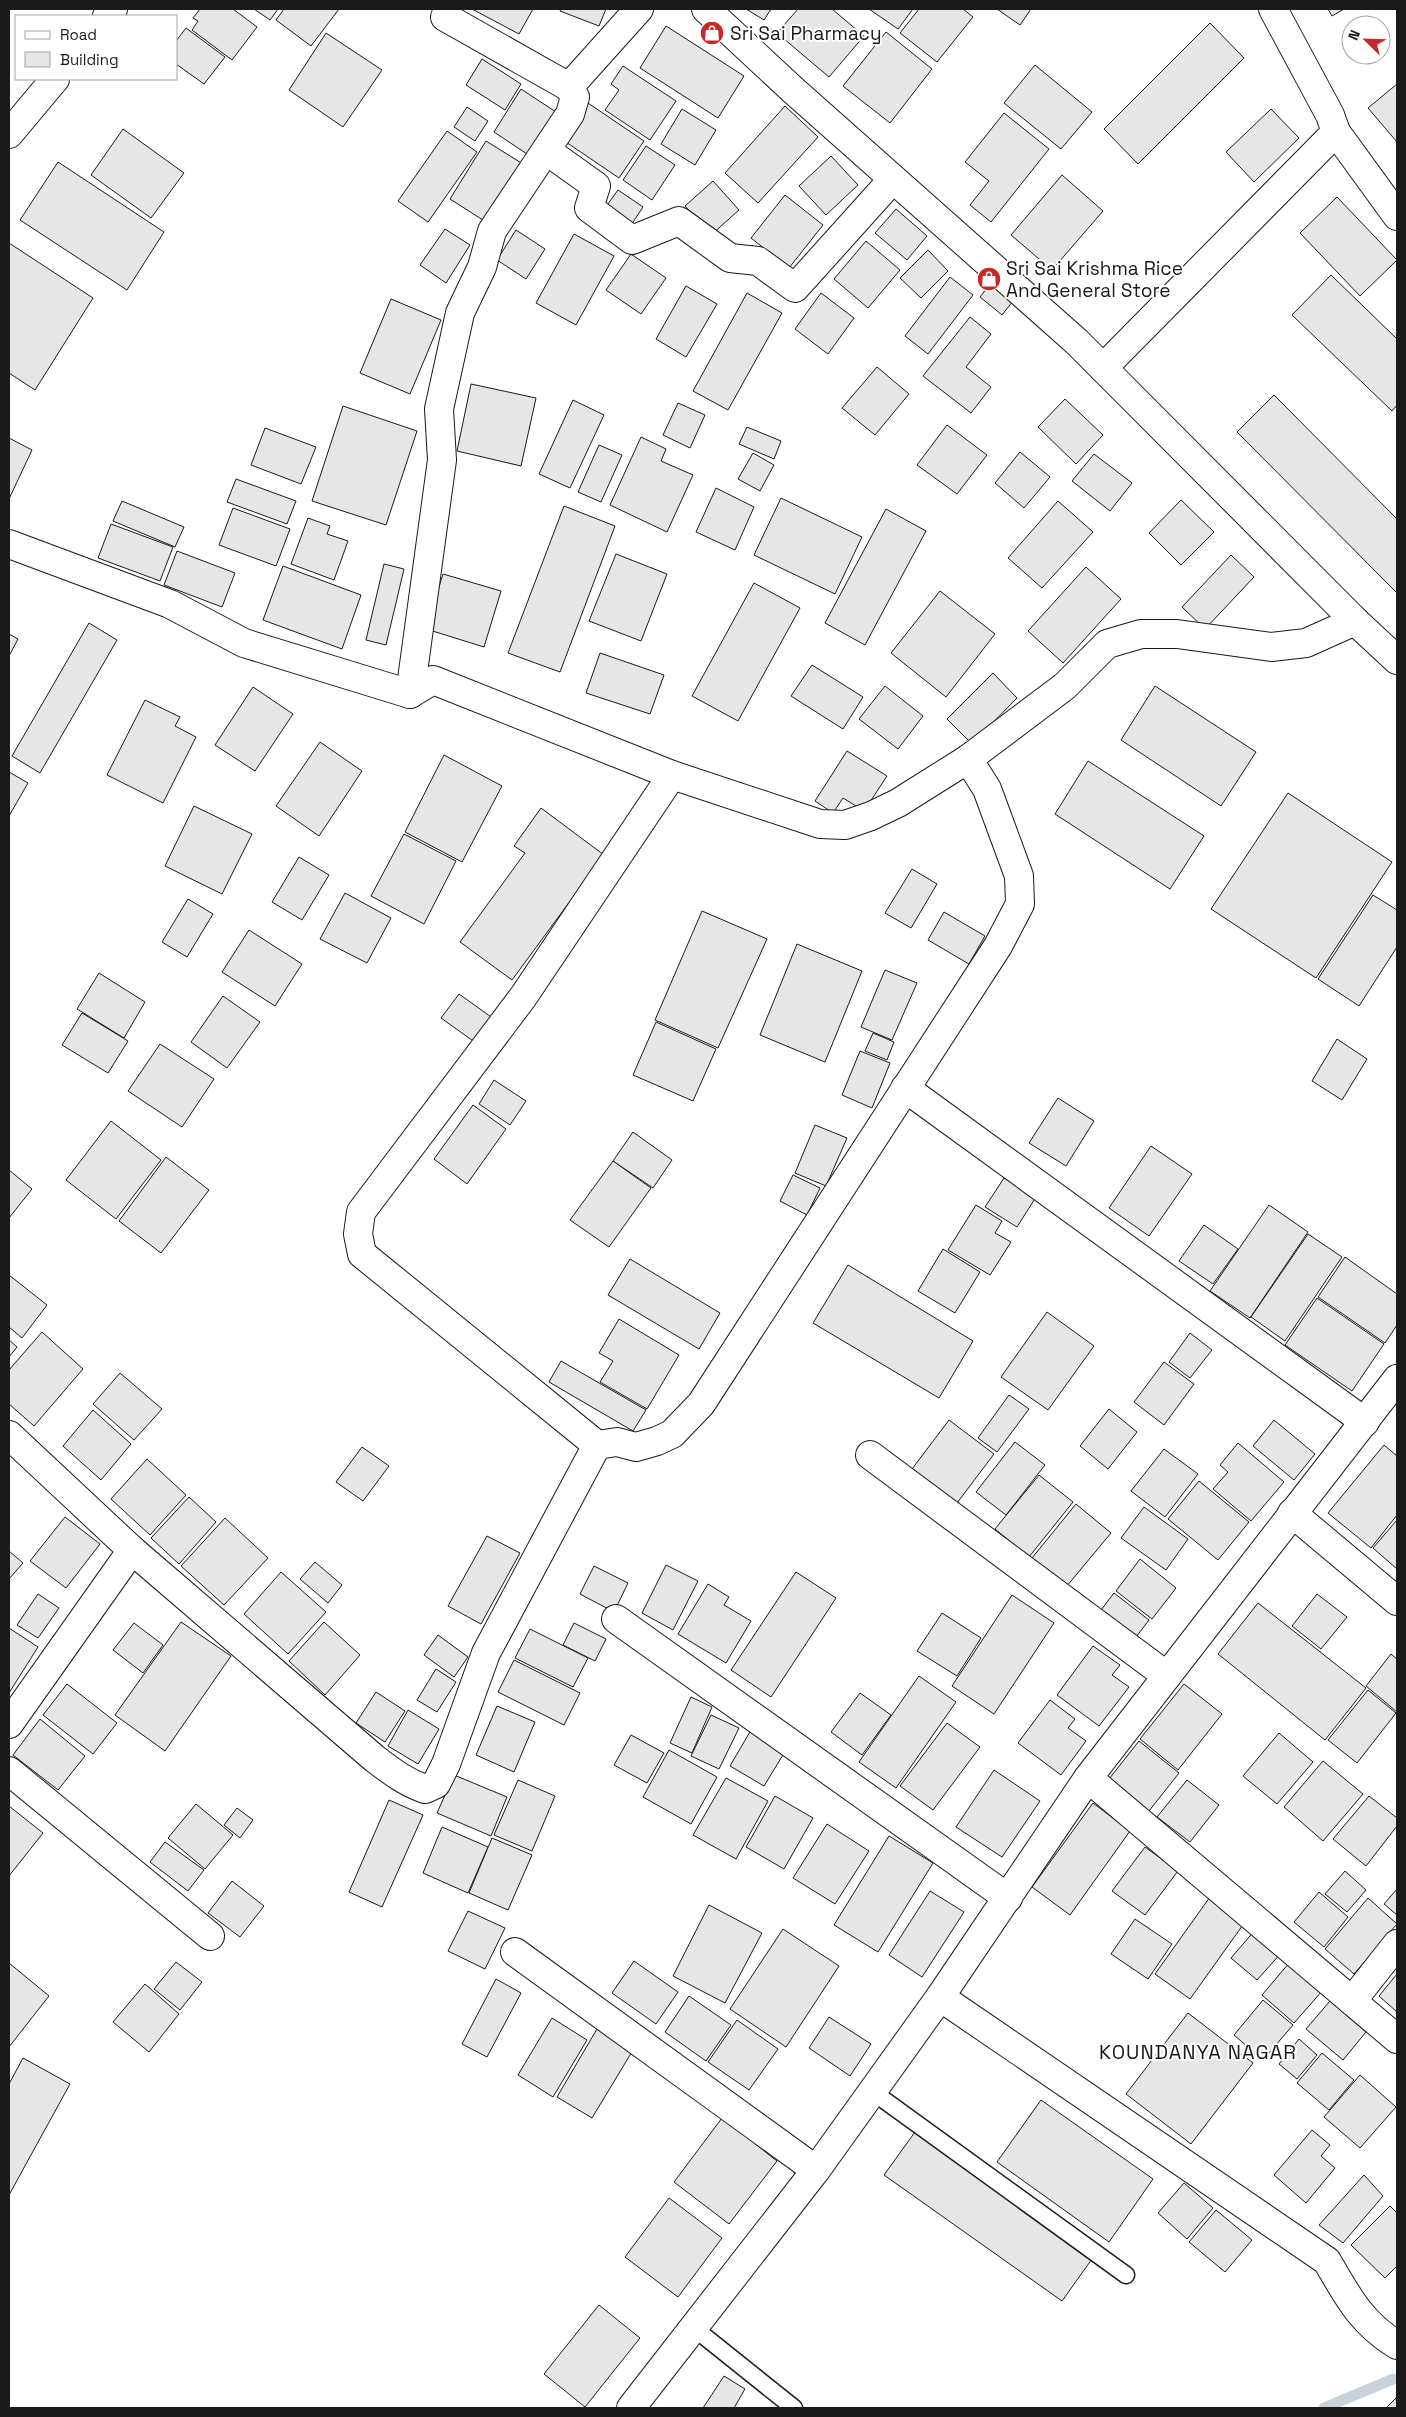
<svg xmlns="http://www.w3.org/2000/svg" width="1406" height="2417" font-family="'Space Grotesk',sans-serif">
<rect width="100%" height="100%" fill="#fff"/>
<g fill="none" stroke-linecap="round" stroke-linejoin="round">
<polyline stroke="#c6d2dc" stroke-width="11" points="1324,2408 1393,2379"/>
</g>
<g fill="#e6e6e6" stroke="#1a1a1a">
<polygon points="200,9 233,9 257,27 232,60 192,30 198,21 193,18"/>
<polygon points="254,9 278,9 270,20"/>
<polygon points="284,9 339,9 311,46 276,20"/>
<polygon points="472,9 533,9 519,34"/>
<polygon points="561,9 606,9 599,26 560,11"/>
<polygon points="746,9 771,9 764,20"/>
<polygon points="798,9 832,9 864,36 829,77 777,33"/>
<polygon points="869,9 913,9 898,29"/>
<polygon points="919,9 963,9 973,17 937,62 900,33"/>
<polygon points="997,9 1031,9 1020,25"/>
<polygon points="1328,9 1344,9 1332,16"/>
<polygon points="1210,23 1244,58 1138,164 1104,129"/>
<polygon points="666,26 744,76 718,118 640,68"/>
<polygon points="186,28 225,57 204,84 176,64 176,41"/>
<polygon points="886,32 932,69 890,123 843,86"/>
<polygon points="326,33 382,70 343,127 289,90"/>
<polygon points="482,59 521,84 505,110 466,85"/>
<polygon points="1035,65 1092,112 1061,149 1004,103"/>
<polygon points="623,66 676,101 650,140 605,110 619,90 611,84"/>
<polygon points="1397,84 1397,142 1368,108"/>
<polygon points="521,89 556,112 527,154 494,132"/>
<polygon points="585,101 644,141 619,178 560,138"/>
<polygon points="785,106 818,137 758,203 725,173"/>
<polygon points="467,107 488,121 475,141 454,127"/>
<polygon points="682,109 716,130 695,165 661,144"/>
<polygon points="1271,109 1299,138 1254,182 1226,152"/>
<polygon points="1004,113 1049,149 991,222 970,205 989,181 965,162"/>
<polygon points="123,129 184,173 151,218 91,175"/>
<polygon points="447,131 477,152 428,222 398,201"/>
<polygon points="486,141 523,164 486,222 450,199"/>
<polygon points="646,146 675,165 652,200 623,180"/>
<polygon points="831,156 858,185 826,215 799,186"/>
<polygon points="58,162 164,232 127,290 20,220"/>
<polygon points="1062,175 1103,211 1052,270 1011,235"/>
<polygon points="713,181 739,210 711,235 685,206"/>
<polygon points="618,190 643,207 631,225 605,208"/>
<polygon points="785,195 823,225 789,268 751,238"/>
<polygon points="1337,197 1397,260 1360,296 1300,233"/>
<polygon points="896,209 927,236 907,260 875,233"/>
<polygon points="445,229 470,245 446,283 420,265"/>
<polygon points="516,230 545,249 526,279 497,260"/>
<polygon points="574,234 614,256 576,325 536,303"/>
<polygon points="866,241 900,270 868,308 834,279"/>
<polygon points="9,243 93,298 35,390 9,373"/>
<polygon points="928,250 948,271 921,298 900,278"/>
<polygon points="631,254 666,278 641,314 606,290"/>
<polygon points="1331,275 1397,339 1397,405 1392,411 1292,315"/>
<polygon points="950,277 973,295 928,354 905,336"/>
<polygon points="991,283 1013,301 1002,315 980,297"/>
<polygon points="686,286 717,304 686,357 656,339"/>
<polygon points="747,293 782,313 728,410 693,391"/>
<polygon points="821,293 854,318 828,354 795,329"/>
<polygon points="391,299 441,320 410,394 360,373"/>
<polygon points="970,317 991,334 966,367 991,387 971,413 923,376"/>
<polygon points="877,367 909,394 875,435 842,408"/>
<polygon points="471,384 536,398 521,466 457,451"/>
<polygon points="1274,395 1397,519 1397,593 1237,432"/>
<polygon points="1065,399 1103,435 1076,464 1038,427"/>
<polygon points="573,400 604,415 570,488 539,474"/>
<polygon points="678,403 705,415 690,448 663,435"/>
<polygon points="343,406 417,431 386,525 312,501"/>
<polygon points="947,425 987,455 957,494 917,465"/>
<polygon points="747,427 781,441 774,459 739,444"/>
<polygon points="265,428 316,447 301,484 251,465"/>
<polygon points="641,437 666,449 661,461 693,475 667,532 610,505"/>
<polygon points="9,438 32,450 9,499"/>
<polygon points="599,445 622,455 601,502 578,492"/>
<polygon points="1020,452 1050,477 1024,508 995,483"/>
<polygon points="753,453 774,465 760,491 738,479"/>
<polygon points="1094,454 1132,483 1110,511 1072,481"/>
<polygon points="236,479 296,501 287,524 227,502"/>
<polygon points="716,488 754,507 735,550 696,532"/>
<polygon points="781,498 862,537 835,594 754,555"/>
<polygon points="1181,500 1214,532 1181,565 1149,533"/>
<polygon points="122,501 184,527 175,547 113,521"/>
<polygon points="1058,501 1093,532 1042,588 1008,558"/>
<polygon points="564,506 615,526 560,672 508,653"/>
<polygon points="233,508 290,529 276,566 219,545"/>
<polygon points="886,509 926,531 865,645 825,623"/>
<polygon points="308,518 330,526 327,534 348,541 334,580 291,564"/>
<polygon points="111,524 173,547 160,581 98,558"/>
<polygon points="177,551 235,573 222,607 164,585"/>
<polygon points="616,554 667,574 641,641 589,621"/>
<polygon points="1231,555 1254,577 1205,629 1182,607"/>
<polygon points="384,564 404,569 386,645 366,640"/>
<polygon points="283,566 361,595 342,649 263,620"/>
<polygon points="1086,567 1121,599 1063,663 1028,631"/>
<polygon points="443,574 501,591 484,647 426,629"/>
<polygon points="754,583 800,608 738,721 692,696"/>
<polygon points="940,591 995,634 946,697 891,653"/>
<polygon points="89,623 117,640 40,773 12,756"/>
<polygon points="9,634 18,639 9,656"/>
<polygon points="600,653 664,675 650,714 586,693"/>
<polygon points="812,665 863,697 843,729 791,696"/>
<polygon points="993,673 1017,698 972,744 947,719"/>
<polygon points="885,686 923,716 898,749 859,719"/>
<polygon points="1155,686 1256,752 1221,806 1121,740"/>
<polygon points="253,687 293,714 255,771 215,745"/>
<polygon points="145,700 180,717 175,726 196,737 163,803 107,775"/>
<polygon points="320,742 362,771 319,836 276,806"/>
<polygon points="847,751 887,776 864,811 843,798 833,813 815,801"/>
<polygon points="444,755 502,786 462,862 405,832"/>
<polygon points="1088,761 1204,836 1170,889 1055,814"/>
<polygon points="9,772 28,783 9,816"/>
<polygon points="1288,793 1392,862 1316,978 1211,909"/>
<polygon points="194,806 252,834 222,894 165,866"/>
<polygon points="541,808 604,855 512,980 460,942 525,853 514,846"/>
<polygon points="404,834 456,861 424,924 371,896"/>
<polygon points="299,857 329,875 302,920 272,902"/>
<polygon points="912,869 937,884 911,928 885,913"/>
<polygon points="345,893 391,918 367,963 320,939"/>
<polygon points="1373,895 1397,910 1397,947 1359,1006 1318,979"/>
<polygon points="188,899 213,914 187,957 162,942"/>
<polygon points="702,911 767,939 718,1048 655,1020"/>
<polygon points="944,912 985,936 969,964 928,940"/>
<polygon points="249,930 302,964 275,1006 222,972"/>
<polygon points="797,944 862,971 825,1062 760,1035"/>
<polygon points="885,970 917,983 892,1040 861,1027"/>
<polygon points="99,973 145,1002 124,1038 77,1009"/>
<polygon points="459,994 494,1019 476,1043 441,1018"/>
<polygon points="223,996 260,1022 227,1068 191,1042"/>
<polygon points="82,1013 128,1041 108,1073 62,1045"/>
<polygon points="656,1022 716,1049 693,1101 633,1075"/>
<polygon points="873,1033 894,1042 887,1060 865,1051"/>
<polygon points="1337,1039 1367,1059 1342,1100 1312,1081"/>
<polygon points="160,1044 214,1079 182,1127 128,1091"/>
<polygon points="860,1051 890,1063 872,1108 842,1095"/>
<polygon points="494,1080 526,1101 510,1125 479,1104"/>
<polygon points="1058,1098 1094,1121 1066,1166 1029,1143"/>
<polygon points="473,1105 506,1129 467,1184 434,1159"/>
<polygon points="111,1121 161,1160 116,1219 66,1180"/>
<polygon points="815,1125 847,1138 826,1186 795,1173"/>
<polygon points="633,1132 672,1160 653,1188 613,1161"/>
<polygon points="1151,1146 1192,1174 1149,1236 1109,1208"/>
<polygon points="166,1157 209,1190 161,1253 119,1221"/>
<polygon points="613,1161 651,1188 609,1247 570,1220"/>
<polygon points="9,1170 32,1189 9,1218"/>
<polygon points="793,1175 820,1188 807,1215 780,1201"/>
<polygon points="1004,1178 1036,1197 1017,1227 985,1207"/>
<polygon points="976,1205 1002,1221 995,1233 1011,1242 990,1275 948,1250"/>
<polygon points="1269,1205 1308,1232 1250,1318 1210,1291"/>
<polygon points="1204,1225 1238,1249 1213,1284 1179,1261"/>
<polygon points="1308,1234 1342,1257 1285,1341 1251,1317"/>
<polygon points="943,1249 980,1272 955,1313 918,1291"/>
<polygon points="1345,1257 1397,1294 1397,1325 1385,1343 1318,1297"/>
<polygon points="630,1259 720,1313 699,1349 608,1295"/>
<polygon points="848,1265 973,1341 939,1398 813,1323"/>
<polygon points="9,1275 47,1305 22,1338 9,1327"/>
<polygon points="1317,1298 1384,1344 1352,1391 1285,1345"/>
<polygon points="1047,1312 1094,1346 1048,1410 1001,1377"/>
<polygon points="619,1319 679,1355 647,1409 600,1382 613,1361 599,1353"/>
<polygon points="42,1332 83,1369 34,1426 9,1404 9,1370"/>
<polygon points="1190,1333 1212,1350 1190,1378 1169,1362"/>
<polygon points="9,1340 17,1347 9,1357"/>
<polygon points="561,1361 646,1410 633,1431 549,1382"/>
<polygon points="1164,1362 1194,1384 1164,1425 1134,1402"/>
<polygon points="120,1373 162,1409 134,1440 93,1404"/>
<polygon points="1009,1395 1029,1409 997,1452 978,1438"/>
<polygon points="1109,1409 1137,1432 1108,1469 1080,1446"/>
<polygon points="93,1410 131,1444 101,1480 63,1446"/>
<polygon points="949,1420 994,1454 957,1503 912,1469"/>
<polygon points="1274,1420 1315,1454 1294,1480 1253,1446"/>
<polygon points="1015,1442 1045,1465 1006,1515 976,1492"/>
<polygon points="1238,1443 1284,1482 1251,1521 1213,1489 1228,1472 1220,1465"/>
<polygon points="1384,1445 1397,1456 1397,1515 1371,1548 1328,1513"/>
<polygon points="362,1447 389,1466 363,1501 336,1482"/>
<polygon points="1164,1449 1198,1474 1165,1517 1131,1491"/>
<polygon points="147,1459 186,1495 150,1535 111,1499"/>
<polygon points="1039,1475 1073,1502 1029,1557 995,1529"/>
<polygon points="1199,1481 1249,1522 1218,1560 1168,1519"/>
<polygon points="189,1497 216,1522 179,1564 151,1538"/>
<polygon points="1076,1504 1111,1533 1066,1587 1032,1558"/>
<polygon points="1144,1507 1188,1539 1166,1570 1121,1538"/>
<polygon points="65,1517 100,1544 66,1588 30,1561"/>
<polygon points="225,1518 268,1558 224,1605 181,1566"/>
<polygon points="1397,1520 1397,1569 1373,1548"/>
<polygon points="487,1536 520,1553 481,1624 448,1606"/>
<polygon points="9,1551 23,1563 9,1579"/>
<polygon points="1140,1559 1176,1588 1152,1619 1116,1591"/>
<polygon points="315,1562 342,1585 328,1603 300,1579"/>
<polygon points="666,1565 698,1581 673,1630 642,1613"/>
<polygon points="594,1566 628,1583 614,1612 580,1594"/>
<polygon points="281,1572 326,1612 288,1654 244,1614"/>
<polygon points="796,1572 836,1598 771,1697 731,1670"/>
<polygon points="708,1584 729,1597 724,1605 751,1621 726,1663 678,1634"/>
<polygon points="1114,1593 1149,1620 1133,1641 1098,1614"/>
<polygon points="38,1594 59,1608 38,1638 17,1625"/>
<polygon points="1317,1594 1347,1617 1321,1649 1292,1626"/>
<polygon points="1012,1595 1054,1623 994,1714 952,1686"/>
<polygon points="1258,1603 1366,1688 1325,1740 1218,1654"/>
<polygon points="942,1613 981,1638 957,1676 917,1651"/>
<polygon points="181,1622 231,1656 165,1751 115,1715"/>
<polygon points="324,1622 360,1655 325,1695 289,1661"/>
<polygon points="134,1623 163,1645 143,1673 113,1650"/>
<polygon points="574,1623 606,1639 595,1661 563,1645"/>
<polygon points="9,1628 38,1647 9,1693"/>
<polygon points="530,1629 588,1658 573,1687 515,1658"/>
<polygon points="438,1635 468,1657 454,1677 424,1655"/>
<polygon points="1093,1646 1120,1665 1112,1675 1129,1687 1099,1726 1057,1695"/>
<polygon points="1391,1654 1397,1659 1397,1712 1366,1686"/>
<polygon points="514,1660 580,1693 564,1725 498,1692"/>
<polygon points="436,1669 456,1682 437,1712 417,1700"/>
<polygon points="919,1676 956,1702 896,1788 859,1762"/>
<polygon points="67,1684 117,1723 93,1754 43,1715"/>
<polygon points="1184,1684 1222,1714 1178,1770 1140,1739"/>
<polygon points="1368,1690 1396,1713 1357,1763 1328,1740"/>
<polygon points="376,1692 405,1711 385,1742 356,1723"/>
<polygon points="860,1693 891,1715 862,1755 831,1732"/>
<polygon points="691,1697 712,1707 692,1753 670,1743"/>
<polygon points="1050,1700 1075,1719 1068,1728 1086,1741 1061,1775 1018,1743"/>
<polygon points="497,1706 535,1722 514,1772 476,1755"/>
<polygon points="408,1710 439,1729 418,1764 388,1746"/>
<polygon points="711,1715 739,1728 719,1769 691,1756"/>
<polygon points="40,1719 85,1756 58,1790 13,1755"/>
<polygon points="947,1723 980,1747 933,1810 900,1786"/>
<polygon points="751,1730 786,1750 764,1786 730,1766"/>
<polygon points="1279,1733 1313,1762 1277,1804 1243,1776"/>
<polygon points="631,1735 664,1753 647,1783 614,1765"/>
<polygon points="1139,1741 1179,1773 1149,1811 1109,1779"/>
<polygon points="669,1750 717,1777 691,1824 643,1797"/>
<polygon points="1323,1761 1363,1794 1323,1841 1284,1807"/>
<polygon points="994,1770 1040,1801 1002,1857 956,1827"/>
<polygon points="454,1775 507,1797 491,1836 437,1813"/>
<polygon points="726,1778 768,1801 736,1859 693,1835"/>
<polygon points="518,1780 555,1796 532,1851 494,1835"/>
<polygon points="1187,1780 1219,1805 1190,1842 1157,1817"/>
<polygon points="775,1796 813,1818 784,1869 746,1847"/>
<polygon points="1369,1796 1397,1818 1397,1826 1366,1866 1333,1839"/>
<polygon points="389,1800 423,1815 382,1907 349,1892"/>
<polygon points="1093,1803 1130,1831 1070,1915 1032,1887"/>
<polygon points="196,1804 233,1835 205,1869 168,1838"/>
<polygon points="9,1806 43,1833 9,1876"/>
<polygon points="237,1808 253,1820 240,1838 224,1825"/>
<polygon points="827,1824 869,1851 835,1904 793,1878"/>
<polygon points="442,1827 488,1847 468,1893 423,1873"/>
<polygon points="889,1836 933,1863 878,1952 834,1925"/>
<polygon points="492,1838 532,1855 508,1910 469,1893"/>
<polygon points="165,1842 204,1870 188,1891 150,1862"/>
<polygon points="1145,1847 1178,1871 1145,1915 1112,1891"/>
<polygon points="1345,1871 1366,1890 1347,1912 1325,1894"/>
<polygon points="232,1881 264,1906 240,1937 208,1913"/>
<polygon points="1397,1889 1397,1915 1384,1904"/>
<polygon points="930,1891 964,1912 922,1977 889,1955"/>
<polygon points="1319,1892 1348,1917 1324,1947 1294,1922"/>
<polygon points="1210,1897 1245,1922 1190,1999 1155,1974"/>
<polygon points="1368,1898 1397,1924 1354,1974 1325,1949"/>
<polygon points="709,1905 762,1933 725,2003 673,1976"/>
<polygon points="468,1911 505,1928 485,1969 448,1951"/>
<polygon points="1135,1919 1172,1944 1148,1979 1111,1954"/>
<polygon points="783,1929 839,1966 786,2047 730,2009"/>
<polygon points="1256,1929 1282,1952 1257,1980 1231,1958"/>
<polygon points="634,1961 678,1992 656,2024 612,1993"/>
<polygon points="176,1962 202,1982 180,2010 154,1989"/>
<polygon points="1290,1962 1323,1990 1294,2023 1262,1995"/>
<polygon points="9,1963 49,1996 9,2047"/>
<polygon points="1397,1974 1397,2012 1379,1996"/>
<polygon points="496,1979 521,1993 487,2057 462,2044"/>
<polygon points="145,1984 179,2014 149,2052 113,2022"/>
<polygon points="689,1996 731,2025 706,2061 665,2032"/>
<polygon points="1263,2000 1293,2025 1263,2060 1234,2035"/>
<polygon points="1330,2001 1366,2032 1343,2060 1306,2029"/>
<polygon points="1188,2013 1253,2063 1191,2144 1126,2094"/>
<polygon points="829,2017 871,2044 850,2076 809,2048"/>
<polygon points="552,2018 587,2040 553,2097 518,2075"/>
<polygon points="737,2020 778,2049 749,2090 708,2062"/>
<polygon points="597,2029 633,2050 592,2118 557,2097"/>
<polygon points="1299,2039 1317,2055 1297,2079 1279,2064"/>
<polygon points="1322,2053 1354,2080 1329,2110 1297,2083"/>
<polygon points="23,2058 70,2084 9,2195 9,2084"/>
<polygon points="1360,2075 1396,2107 1360,2148 1324,2117"/>
<polygon points="1041,2100 1153,2179 1109,2242 997,2162"/>
<polygon points="722,2118 777,2161 729,2224 674,2182"/>
<polygon points="1312,2130 1330,2145 1321,2156 1335,2168 1306,2203 1274,2175"/>
<polygon points="915,2132 1092,2259 1062,2301 884,2175"/>
<polygon points="1364,2175 1383,2196 1343,2243 1319,2225"/>
<polygon points="1184,2183 1213,2208 1187,2239 1158,2213"/>
<polygon points="669,2198 722,2238 678,2297 625,2257"/>
<polygon points="1390,2206 1397,2213 1397,2266 1385,2278 1351,2245"/>
<polygon points="1216,2210 1252,2240 1225,2272 1189,2242"/>
<polygon points="599,2305 640,2338 585,2407 544,2374"/>
<polygon points="724,2376 745,2389 734,2408 703,2408"/>
<polygon points="1396,2398 1397,2408 1386,2408"/>
</g>
<g fill="none" stroke-linecap="round" stroke-linejoin="round">
<g stroke="#1a1a1a" stroke-width="19">
<g id="service">
<polyline points="873,2092 1126,2275"/>
<polyline points="694,2328 794,2408"/>
</g>
</g>
<g stroke="#1a1a1a" stroke-width="30">
<g id="minor">
<polyline points="107,16 113,9"/>
<polyline points="445,17 569,87"/>
<polyline points="1336,132 1397,216"/>
<polyline points="9,134 55,79"/>
<polyline points="547,151 596,186 589,208 632,240 679,221 730,258 758,261 795,288 893,179"/>
<polyline points="1103,368 1336,132 1330,115 1273,9"/>
<polyline points="9,544 170,604 244,643 410,694 433,680 672,775 820,824 845,825 871,816 898,803 968,759 1065,686 1107,644 1141,634 1177,634 1271,647 1306,643 1355,621"/>
<polyline points="410,694 442,460 439,409 460,313 482,267 492,231 570,114 575,97 569,87 639,9"/>
<polyline points="905,1088 1365,1422"/>
<path d="M 9,1435 L 132,1550 L 374,1758 C 391,1771 405,1782 425,1789 L 436,1784 L 446,1764 L 486,1653 L 597,1445 L 617,1442 L 636,1447 L 657,1441 L 672,1434 L 701,1404 L 998,946 L 1020,904 L 1019,876 L 987,789 L 968,759"/>
<polyline points="597,1445 362,1254 358,1234 361,1212 523,997 672,775"/>
<polyline points="870,1455 1167,1676"/>
<polyline points="1292,1513 1397,1601"/>
<polyline points="616,1619 1008,1898"/>
<polyline points="9,1724 132,1550"/>
<polyline points="9,1771 210,1936"/>
<polyline points="1088,1778 1397,2039"/>
<polyline points="515,1952 816,2170"/>
<path d="M 940,1997 L 1327,2261 C 1348,2297 1361,2323 1397,2345"/>
<polyline points="1352,2001 1397,1944"/>
<polyline points="631,2408 816,2170 940,1997 1088,1778 1397,1379"/>
</g>
</g>
<g stroke="#1a1a1a" stroke-width="30">
<polyline id="secondary" points="706,9 793,90 1077,342 1355,621 1397,660"/>
</g>
<use href="#service" stroke="#fff" stroke-width="16"/>
<use href="#minor" stroke="#fff" stroke-width="28"/>
<use href="#secondary" stroke="#fff" stroke-width="28"/>
</g>
<defs>
<g id="shop-disc" transform="scale(1.25)"><circle r="9.5" fill="#c62828" stroke="#fff"/><path d="M-5-2.5h2.3a2.7 3.5 0 0 1 5.4 0H5L5.5 6h-11ZM-1.5-2.5h3a1.5 2.3 0 0 0-3 0Z" fill="#fff"/></g>
</defs>
<g fill-rule="evenodd">
<use href="#shop-disc" x="712" y="33"/>
<use href="#shop-disc" x="989" y="279"/>
</g>
<g text-anchor="middle" dominant-baseline="central" stroke-width="4" stroke-linejoin="round" paint-order="stroke">
<g font-size="19" fill="#1a1a1a" stroke="#fff" text-anchor="start">
<text x="730" y="33">Sri Sai Pharmacy</text>
<text x="1006" y="268">Sri Sai Krishma Rice<tspan x="1006" dy="22">And General Store</tspan></text>
</g>
<g font-size="20" letter-spacing="1" fill="#1a1a1a" stroke="#fff">
<text x="1198" y="2052">KOUNDANYA NAGAR</text>
</g>
</g>
<rect width="1406" height="2417" fill="none" stroke="#1a1a1a" stroke-width="20"/>
<rect x="15" y="15" width="162" height="65" fill="#ffffff" stroke="#a3a3a3"/>
<rect x="25" y="31" width="25" height="8" fill="#ffffff" stroke="#a3a3a3"/>
<text x="60" y="40" font-size="15" fill="#1a1a1a">Road</text>
<rect x="25" y="52" width="25" height="15" fill="#e6e6e6" stroke="#a3a3a3"/>
<text x="60" y="65" font-size="15" fill="#1a1a1a">Building</text>
<g transform="translate(1366 40) rotate(293)"><circle r="24" fill="#ffffff" stroke="#a3a3a3"/>
<path d="M0-4L9 19L0 12L-9 19Z" fill="#c62828"/>
<text y="-8" font-size="14" font-weight="bold" text-anchor="middle" fill="#1a1a1a">N</text>
</g>
</svg>
